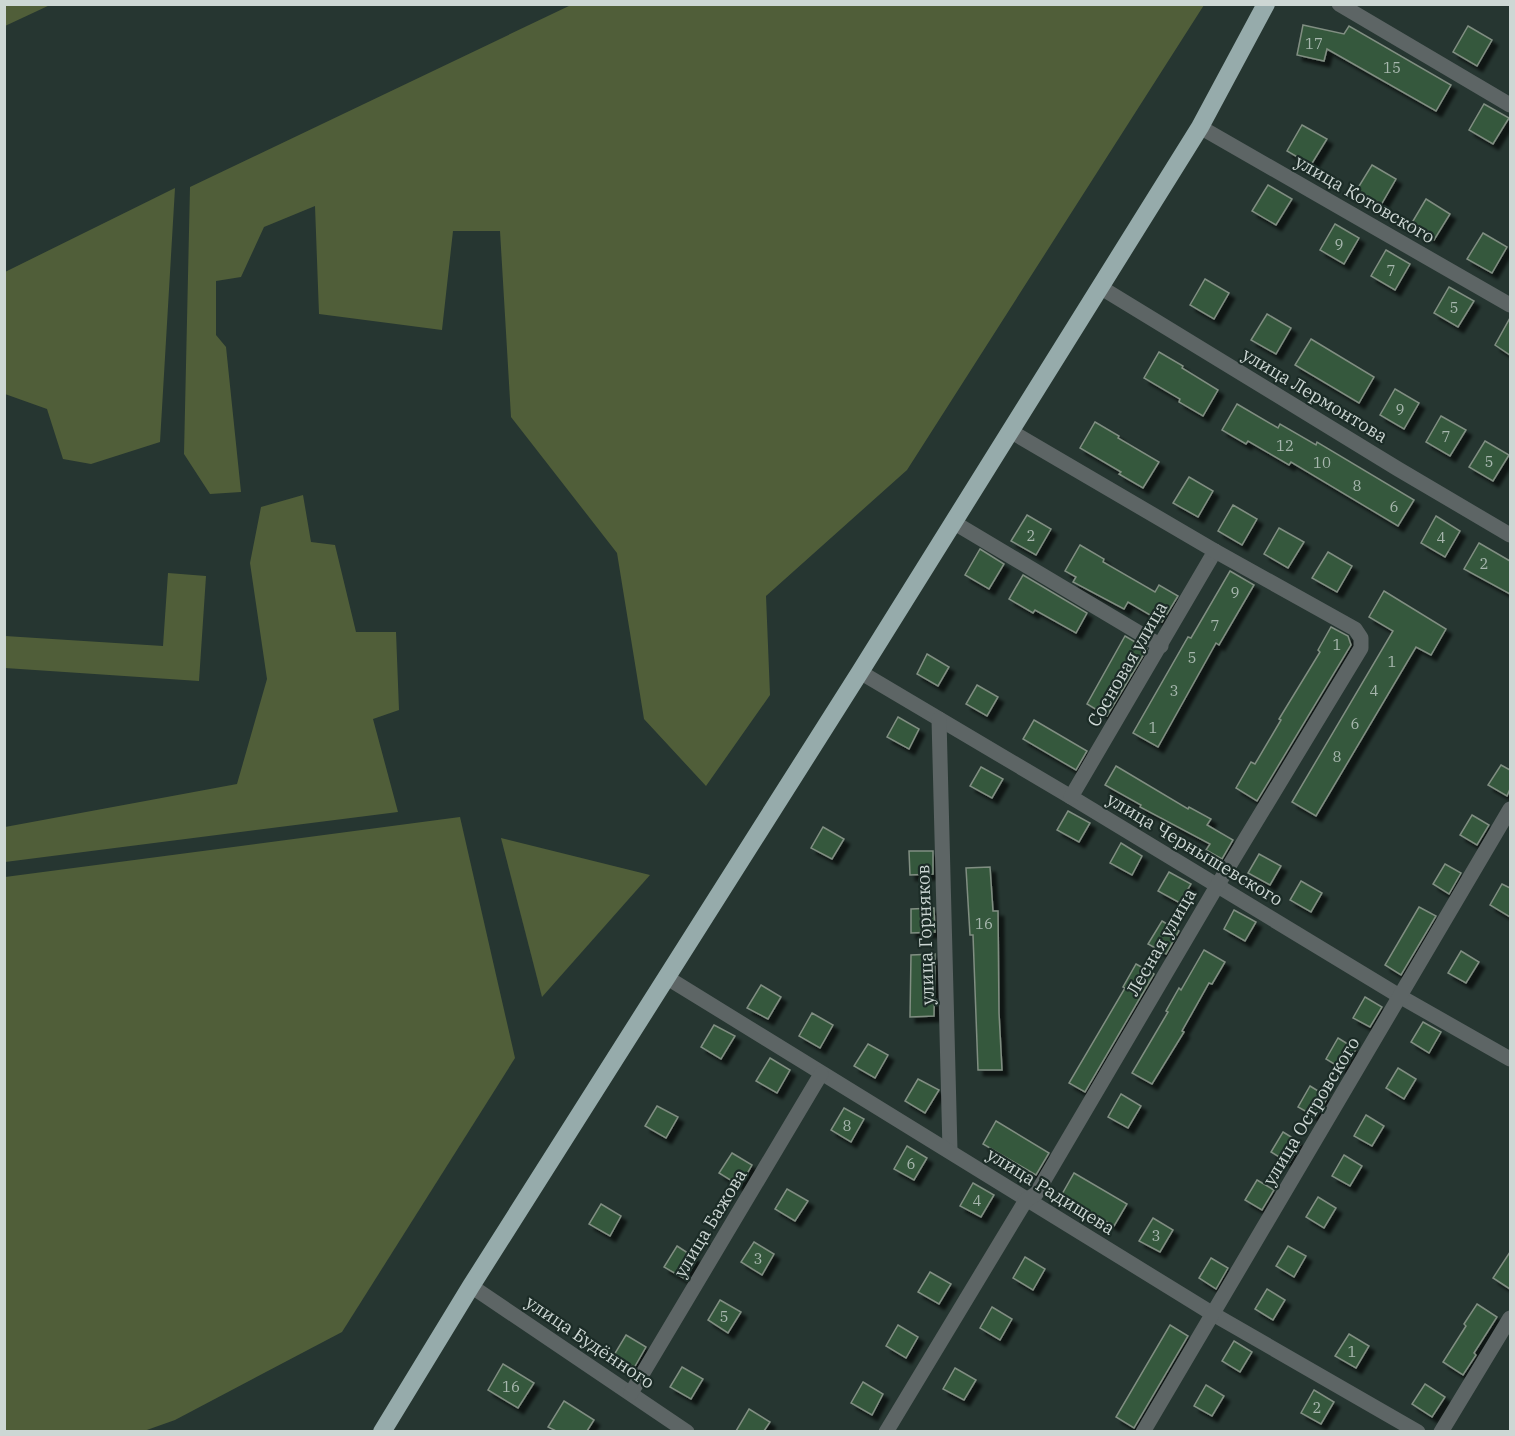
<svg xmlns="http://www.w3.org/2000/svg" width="1515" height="1436" font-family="'IBM Plex Serif',serif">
<defs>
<filter id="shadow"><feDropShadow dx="5.5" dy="5.5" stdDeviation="1.5" flood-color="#0009"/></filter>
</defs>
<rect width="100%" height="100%" fill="#263631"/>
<g fill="#505e39">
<polygon points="5,4 50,4 50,5 5,26"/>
<polygon points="571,5 1204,5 907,470 766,596 770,695 706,786 644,719 617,553 511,417 500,231 453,231 442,330 319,314 315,206 264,227 241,277 216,281 216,335 226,347 241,492 210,494 184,454 190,187"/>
<polygon points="175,188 160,442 91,464 63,459 47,409 5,394 5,272"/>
<polygon points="303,495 311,542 335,545 356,632 396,632 399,710 373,719 398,812 5,862 5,827 237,784 267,679 250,563 261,507"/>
<polygon points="168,573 206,576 199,681 5,668 5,636 163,646"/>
<polygon points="460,817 515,1058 342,1332 175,1420 144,1431 5,1431 5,877"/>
<polygon points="501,838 650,875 542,997"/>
</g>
<g fill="#36583c" stroke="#808e82" stroke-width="1.5" filter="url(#shadow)">
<polygon points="1303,25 1344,34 1349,26 1451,85 1436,111 1327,49 1324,61 1297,55"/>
<polygon points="1468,26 1492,40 1477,66 1453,52"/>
<polygon points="1484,104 1509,118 1493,144 1469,130"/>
<polygon points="1302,125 1327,139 1311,165 1287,151"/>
<polygon points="1372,165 1396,179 1381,205 1356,191"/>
<polygon points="1268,185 1292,199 1276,225 1252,211"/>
<polygon points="1426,199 1450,214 1434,240 1410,226"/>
<polygon points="1335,224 1359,238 1344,264 1320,250"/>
<polygon points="1483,233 1507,247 1492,273 1467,259"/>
<polygon points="1386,250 1410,264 1395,290 1371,276"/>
<polygon points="1205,279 1229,293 1214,319 1190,305"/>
<polygon points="1449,287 1474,301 1458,327 1434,313"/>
<polygon points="1267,314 1291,328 1276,354 1251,340"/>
<polygon points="1510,318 1510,355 1495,345"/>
<polygon points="1311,339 1374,377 1359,403 1295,365"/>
<polygon points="1159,352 1183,366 1182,368 1218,390 1203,416 1179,402 1180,399 1144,378"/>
<polygon points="1395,389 1419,403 1404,429 1380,415"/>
<polygon points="1237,404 1278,428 1280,424 1316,445 1317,442 1414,500 1398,526 1291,462 1289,465 1248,441 1246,444 1222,430"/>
<polygon points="1441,416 1466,430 1450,456 1426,442"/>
<polygon points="1095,422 1119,436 1118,438 1159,462 1143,488 1119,474 1121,472 1080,448"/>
<polygon points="1485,441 1509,455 1493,481 1469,467"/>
<polygon points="1189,477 1213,491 1198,517 1173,503"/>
<polygon points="1233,505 1257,519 1242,545 1218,531"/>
<polygon points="1027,515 1051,529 1036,555 1011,541"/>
<polygon points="1436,516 1460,531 1445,557 1421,543"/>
<polygon points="1279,528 1304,542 1288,568 1264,554"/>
<polygon points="1479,543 1510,561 1510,594 1464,569"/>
<polygon points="1080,545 1104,559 1103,562 1155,592 1159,585 1178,596 1162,622 1128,602 1124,609 1073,582 1076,577 1065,571"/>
<polygon points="980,549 1004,564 989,589 965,575"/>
<polygon points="1328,552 1352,566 1337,592 1312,578"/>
<polygon points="1230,571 1254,585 1219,645 1216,643 1158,747 1133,733 1188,637 1191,638"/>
<polygon points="1023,575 1087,613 1076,633 1035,610 1033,613 1009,599"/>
<polygon points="1384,591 1446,629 1431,655 1416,647 1316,816 1292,802 1393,631 1369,617"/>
<polygon points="1331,627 1348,636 1351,645 1257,801 1236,788 1251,762 1255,764 1281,720 1279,719 1320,652 1318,650"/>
<polygon points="1125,636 1147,649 1107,716 1087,704"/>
<polygon points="927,654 949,667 938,686 917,674"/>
<polygon points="977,685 998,697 987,716 966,704"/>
<polygon points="898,717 919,729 909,749 887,737"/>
<polygon points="1034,720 1087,751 1076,770 1023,739"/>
<polygon points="1501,765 1510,770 1510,789 1507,796 1488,785"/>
<polygon points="1116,766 1188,809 1189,807 1211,819 1207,825 1233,840 1222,859 1206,850 1210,844 1140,807 1141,805 1105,785"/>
<polygon points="981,767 1003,779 992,798 970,786"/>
<polygon points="1068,811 1090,823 1079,842 1057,830"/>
<polygon points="1472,815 1489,825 1477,845 1460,835"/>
<polygon points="823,827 844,839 832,859 811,848"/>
<polygon points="1121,843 1142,856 1132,875 1110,863"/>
<polygon points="909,851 933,851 933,874 910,875"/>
<polygon points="1259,854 1281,866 1270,885 1248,873"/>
<polygon points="1445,864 1461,873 1449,894 1433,884"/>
<polygon points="990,867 993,911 998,911 999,1013 1002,1070 978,1070 973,935 970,935 966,868"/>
<polygon points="1169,872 1191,884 1180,903 1158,891"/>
<polygon points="1301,881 1322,893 1311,912 1290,900"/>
<polygon points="1502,884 1510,888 1510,917 1490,905"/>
<polygon points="1419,907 1436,916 1401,975 1385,965"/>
<polygon points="934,908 935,932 911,933 911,909"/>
<polygon points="1234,910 1256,922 1245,941 1224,929"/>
<polygon points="1162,921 1179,931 1166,954 1148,944"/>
<polygon points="1204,950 1225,962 1212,984 1209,983 1182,1031 1184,1032 1152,1084 1132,1073 1168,1012 1166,1011 1179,988 1181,990"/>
<polygon points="1461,951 1479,962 1466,983 1448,973"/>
<polygon points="935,954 934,1016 910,1017 911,955"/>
<polygon points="1136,964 1154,974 1085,1092 1069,1083 1125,988 1123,987"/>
<polygon points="761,985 781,997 768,1019 747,1008"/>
<polygon points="1365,997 1382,1007 1370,1027 1353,1018"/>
<polygon points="812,1013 833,1025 820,1048 799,1036"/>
<polygon points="1423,1022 1441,1032 1429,1053 1411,1042"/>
<polygon points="714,1025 735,1036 721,1059 701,1047"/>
<polygon points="1338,1038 1356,1049 1344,1070 1326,1059"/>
<polygon points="868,1044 888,1055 875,1078 854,1066"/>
<polygon points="770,1058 790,1070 777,1093 756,1081"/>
<polygon points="1398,1068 1416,1079 1404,1099 1386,1088"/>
<polygon points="918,1079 939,1090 925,1113 905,1101"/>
<polygon points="1310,1086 1328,1097 1316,1117 1298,1107"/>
<polygon points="1121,1094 1141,1106 1128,1128 1108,1117"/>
<polygon points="657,1106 678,1117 666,1138 645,1126"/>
<polygon points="844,1108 864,1119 851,1142 831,1130"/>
<polygon points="1366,1115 1384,1126 1372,1146 1354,1136"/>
<polygon points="996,1121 1049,1153 1036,1175 983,1144"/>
<polygon points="1283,1132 1301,1143 1289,1163 1271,1152"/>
<polygon points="907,1146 927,1158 914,1180 894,1169"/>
<polygon points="732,1153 752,1165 740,1186 719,1173"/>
<polygon points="1344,1155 1362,1166 1350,1186 1332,1176"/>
<polygon points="1074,1173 1127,1204 1114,1226 1061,1196"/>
<polygon points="1257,1180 1274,1190 1262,1210 1245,1200"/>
<polygon points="973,1183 994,1195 981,1217 960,1206"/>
<polygon points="787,1189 808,1201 795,1221 775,1209"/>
<polygon points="1318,1197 1336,1208 1324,1228 1306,1217"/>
<polygon points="601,1204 621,1216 610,1236 589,1224"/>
<polygon points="1153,1218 1173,1230 1160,1252 1139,1241"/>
<polygon points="754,1242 774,1254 762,1275 741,1262"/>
<polygon points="677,1246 697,1259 685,1279 664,1267"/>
<polygon points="1288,1246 1306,1256 1294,1277 1276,1266"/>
<polygon points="1510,1252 1510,1289 1493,1278"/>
<polygon points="1025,1257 1045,1269 1033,1290 1013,1278"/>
<polygon points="1211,1258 1228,1268 1216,1289 1199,1278"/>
<polygon points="930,1272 951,1284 939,1304 918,1292"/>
<polygon points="1267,1289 1285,1300 1273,1320 1255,1309"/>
<polygon points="720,1300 741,1312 728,1333 708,1320"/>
<polygon points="1477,1304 1497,1317 1474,1353 1476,1355 1463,1375 1443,1362 1466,1326 1464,1324"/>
<polygon points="992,1307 1012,1319 1000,1340 980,1328"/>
<polygon points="898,1325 918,1337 906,1358 886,1346"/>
<polygon points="1170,1325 1188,1336 1134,1428 1116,1417"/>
<polygon points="1349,1334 1369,1346 1356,1368 1335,1356"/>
<polygon points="626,1335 646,1347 634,1368 614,1355"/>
<polygon points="1234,1341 1252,1352 1240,1372 1222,1361"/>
<polygon points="503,1364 534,1383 518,1408 488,1390"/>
<polygon points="682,1367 703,1379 691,1399 670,1387"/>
<polygon points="955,1368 976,1380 964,1400 943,1389"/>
<polygon points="863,1382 883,1394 872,1415 851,1403"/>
<polygon points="1425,1384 1445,1397 1432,1417 1412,1404"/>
<polygon points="1206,1385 1224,1396 1212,1416 1194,1406"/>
<polygon points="1314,1390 1334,1402 1321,1424 1301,1413"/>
<polygon points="564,1401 594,1420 587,1431 556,1431 548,1427"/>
<polygon points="749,1409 770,1422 764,1431 736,1431"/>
</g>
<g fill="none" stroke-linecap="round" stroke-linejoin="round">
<g stroke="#5d6565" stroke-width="15">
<polyline points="1339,4 1510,105"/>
<polyline points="1200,127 1510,305"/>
<polyline points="1100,287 1398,469 1510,535"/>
<polyline points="953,522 1161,646"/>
<polyline points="860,672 1071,797 1401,997 1510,1059"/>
<polyline points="939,719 950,1150"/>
<polyline points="1071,797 1215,551"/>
<polyline points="666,977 1213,1314 1418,1432"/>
<polyline points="471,1286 687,1432"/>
<polyline points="631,1393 821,1074"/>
<polyline points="886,1432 1026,1200 1036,1194 1217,886 1361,648 1361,638 1355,629 1215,551 1010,431"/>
<polyline points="1143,1432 1510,809"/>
<polyline points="1441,1432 1510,1318"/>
</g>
<polyline stroke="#96abab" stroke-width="18" points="382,1432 471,1286 860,672 1200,127 1266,4"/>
</g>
<g text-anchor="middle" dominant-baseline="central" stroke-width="4.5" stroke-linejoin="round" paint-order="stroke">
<g font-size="15" fill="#a7b7ae">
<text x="1314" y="43">17</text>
<text x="1392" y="67">15</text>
<text x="1339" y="244">9</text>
<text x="1391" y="270">7</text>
<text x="1454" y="307">5</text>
<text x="1400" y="409">9</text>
<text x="1446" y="436">7</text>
<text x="1285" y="445">12</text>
<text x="1489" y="461">5</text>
<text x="1322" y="462">10</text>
<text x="1357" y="485">8</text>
<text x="1394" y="506">6</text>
<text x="1031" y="535">2</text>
<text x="1441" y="537">4</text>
<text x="1484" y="563">2</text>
<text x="1235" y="592">9</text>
<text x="1215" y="625">7</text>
<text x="1337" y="644">1</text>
<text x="1192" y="657">5</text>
<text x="1392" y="661">1</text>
<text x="1174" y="690">3</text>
<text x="1374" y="690">4</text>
<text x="1355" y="723">6</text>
<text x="1153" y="727">1</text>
<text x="1337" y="756">8</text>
<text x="984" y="923">16</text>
<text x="847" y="1125">8</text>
<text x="911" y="1163">6</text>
<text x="977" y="1200">4</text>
<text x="1156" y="1235">3</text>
<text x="758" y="1258">3</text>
<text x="724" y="1316">5</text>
<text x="1352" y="1351">1</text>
<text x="511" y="1386">16</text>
<text x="1317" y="1407">2</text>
</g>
<g font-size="18" fill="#cdd7d4" stroke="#1c2c27">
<text transform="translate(1365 199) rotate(30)">улица Котовского</text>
<text transform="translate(1315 395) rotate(31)">улица Лермонтова</text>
<text transform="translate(1127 664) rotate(-60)">Сосновая улица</text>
<text transform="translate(1195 849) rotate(31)">улица Чернышевского</text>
<text transform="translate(925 935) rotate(-92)">улица Горняков</text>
<text transform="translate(1161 942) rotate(-60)">Лесная улица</text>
<text transform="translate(1311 1111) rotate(-59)">улица Островского</text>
<text transform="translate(1051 1191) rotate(32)">улица Радищева</text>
<text transform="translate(710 1223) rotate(-59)">улица Бажова</text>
<text transform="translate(590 1342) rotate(34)">улица Будённого</text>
</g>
</g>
<rect width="1515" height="1436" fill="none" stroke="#cdd7d4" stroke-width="12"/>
</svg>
